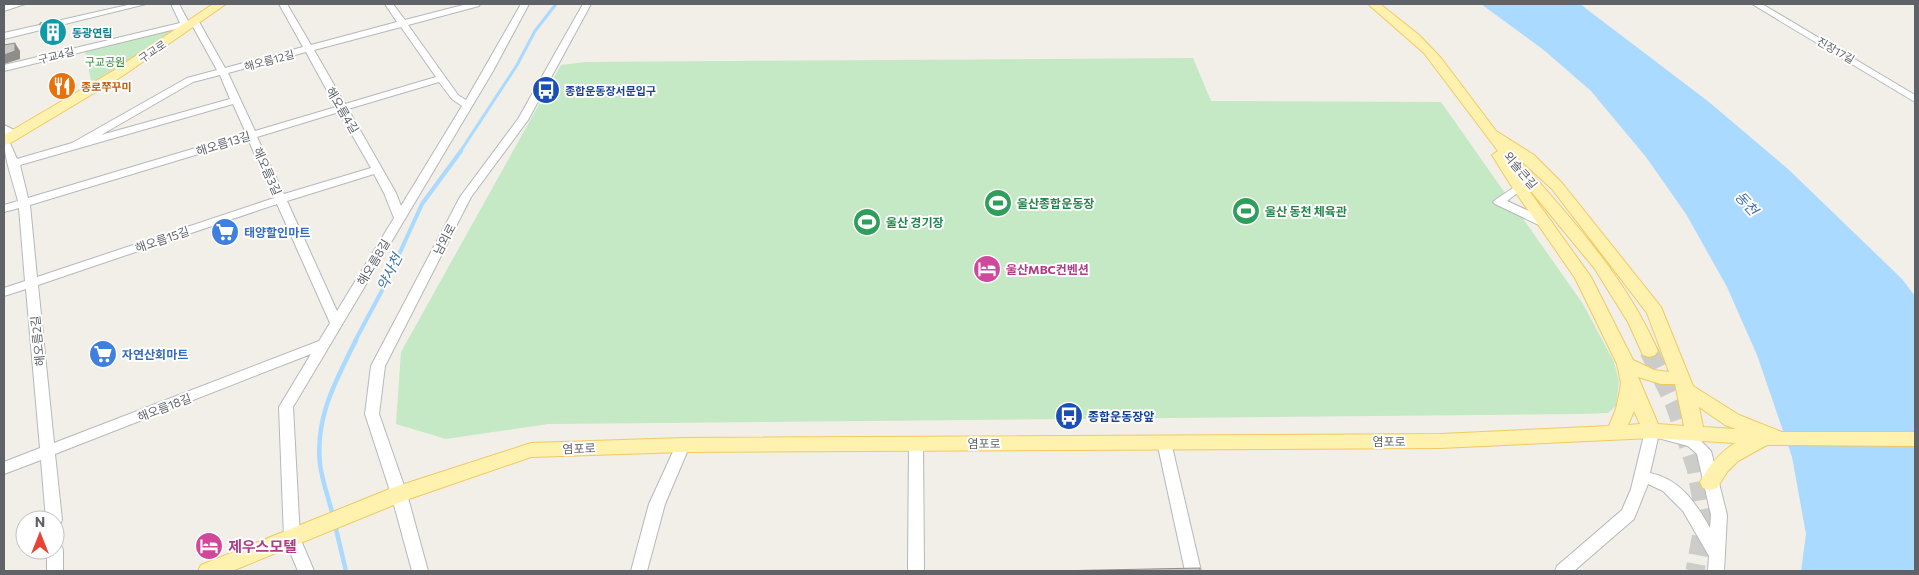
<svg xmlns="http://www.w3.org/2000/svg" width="1919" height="575" font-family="Commissioner,'Noto Sans KR',sans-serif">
<rect width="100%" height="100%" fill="#f1efe8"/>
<g fill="#c5e8c5">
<polygon points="185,25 92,86 85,50"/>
<polygon points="1193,58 1211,101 1441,102 1583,304 1614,362 1619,382 1616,406 1608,413 1580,414 548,424 446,439 396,424 401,352 561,65 585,62"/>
</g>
<polygon fill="#aadaff" points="1481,4 1580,4 1709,102 1788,169 1902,279 1915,296 1915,571 1801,571 1806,534 1792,457 1757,355 1727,287 1686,214 1646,157 1591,91 1545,51"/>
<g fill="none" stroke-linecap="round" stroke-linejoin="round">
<polyline stroke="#aadaff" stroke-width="3" points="460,152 517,65 535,31 556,4"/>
<polyline stroke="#aadaff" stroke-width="4" points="355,341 386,283 422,204 461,151"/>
<g stroke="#aadaff" stroke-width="4.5">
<path d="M 333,516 C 329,499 322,481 320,464 C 315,417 336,380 356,340"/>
<polyline points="335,525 346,571"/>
</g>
<polyline stroke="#ccccc8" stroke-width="19" stroke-dasharray="19 9" stroke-linecap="butt" points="1649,351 1675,405 1696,468 1705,517 1695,571"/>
<g stroke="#b5b8bc" stroke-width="2">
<g id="minor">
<polygon points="11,4 25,4 4,11 4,5"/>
<polygon points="132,4 146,4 4,39 4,33"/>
<path d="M 171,4 L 179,4 L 188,21 L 198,20 L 225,68 L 303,47 L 279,4 L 287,4 L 311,45 L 397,22 L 385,4 L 393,4 L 405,20 L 467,4 L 480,4 L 479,6 L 408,25 L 458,95 L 466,100 L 521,4 L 529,4 L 493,71 L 293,407 L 300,538 L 314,571 L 298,571 L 284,538 L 279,407 L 311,354 L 55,454 L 62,520 L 60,525 L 55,526 L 55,520 L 46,520 L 41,460 L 4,474 L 4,462 L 40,448 L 26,289 L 4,296 L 4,288 L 25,281 L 19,208 L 4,212 L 4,205 L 18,201 C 13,181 4,159 4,138 L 9,141 L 17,159 L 72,143 L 187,78 L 217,70 L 192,25 L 4,71 L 4,65 L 180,23 ZM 401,27 L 436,77 L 345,104 L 314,50 ZM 306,52 L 336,107 L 255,131 L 228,73 ZM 220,75 L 230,99 L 101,135 L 193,82 ZM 439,82 L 452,99 L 462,106 L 401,206 L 396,193 L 348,109 ZM 233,104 L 246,133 L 28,198 L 20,165 ZM 339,112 L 371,168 L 284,194 L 257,137 ZM 248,139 L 274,198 L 37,277 L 30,205 ZM 374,174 L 384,193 L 394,218 L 337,311 L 287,201 ZM 277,204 L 330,323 L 319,341 L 54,443 L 38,285 Z"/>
<polygon points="583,4 591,4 528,120 471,197 385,366 379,414 407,494 428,571 412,571 391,494 365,414 371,366 460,197 518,119"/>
<polygon points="1752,4 1762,4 1915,95 1915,102"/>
<polygon points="4,125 20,133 21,135 16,138 4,134"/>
<polygon points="1519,184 1525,187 1507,201 1551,221 1553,224 1551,227 1543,227 1495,204 1493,202 1495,200"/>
<path d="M 1652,425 L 1698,438 L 1711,451 L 1727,515 L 1724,571 L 1708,571 L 1709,556 L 1683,511 L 1663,491 L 1648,484 L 1634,519 L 1574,571 L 1555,571 L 1557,566 L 1622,510 L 1631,489 L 1645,431 L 1647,427 ZM 1658,438 L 1688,446 L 1697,454 L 1711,515 L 1710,528 C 1696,503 1680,479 1650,473 Z"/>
<polygon points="1164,436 1169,438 1171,442 1201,571 1185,571 1157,442 1159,438"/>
<polygon points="916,437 921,439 923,443 924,571 908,571 909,443 911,439"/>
<polygon points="683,439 688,441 690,445 665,504 647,571 631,571 649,504 676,445 678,441"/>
<polygon points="55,543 61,545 63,550 63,571 47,571 47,550 55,550"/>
</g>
</g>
<g stroke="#f2c960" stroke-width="2">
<g id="major">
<polygon points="213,4 226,4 121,77 9,144 4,145 4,135 113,71"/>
<path d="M 1368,4 L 1380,4 L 1419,35 L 1441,58 L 1496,131 L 1534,155 L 1562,183 L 1661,307 L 1693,386 L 1739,415 L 1782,432 L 1915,432 L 1915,446 L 1767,445 L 1738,461 L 1727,472 L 1717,488 L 1710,490 L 1703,488 L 1700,482 C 1709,466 1719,453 1735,443 L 1652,438 L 1440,448 L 683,452 L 531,457 L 406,500 L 232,571 L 198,571 L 201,565 L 392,488 L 531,443 L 683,438 L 1440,434 L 1609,426 L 1616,409 L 1620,390 L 1621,383 L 1617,364 L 1575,278 L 1512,187 L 1492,155 L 1498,151 L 1424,53 ZM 1517,157 L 1552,189 L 1647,313 L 1669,372 L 1654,370 L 1633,360 L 1591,277 L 1520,178 L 1595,269 L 1628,322 L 1643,355 L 1649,357 L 1655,355 L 1658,351 C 1625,276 1571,218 1517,157 ZM 1638,377 L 1661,384 L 1675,384 L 1684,426 L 1658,424 ZM 1699,407 L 1725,425 L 1736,429 L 1703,427 ZM 1634,411 L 1640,424 L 1628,425 Z"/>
</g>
</g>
<use href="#minor" fill="#fff" fill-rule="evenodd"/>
<use href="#major" fill="#fff2af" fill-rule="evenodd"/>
</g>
<g fill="#8f8d8a">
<polygon points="55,20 60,27 62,36 46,40 41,32"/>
<polygon points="15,43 20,51 20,59 4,64 4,55"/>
</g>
<g fill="#cccac5" stroke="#8f8d8a">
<polygon points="55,20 57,28 41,32 40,23"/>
<polygon points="15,43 15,51 4,55 4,45"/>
<polygon points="1200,568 1200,571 1052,571"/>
</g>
<defs>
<g id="building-disc" transform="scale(1.4375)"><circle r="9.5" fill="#0f9aa8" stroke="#fff"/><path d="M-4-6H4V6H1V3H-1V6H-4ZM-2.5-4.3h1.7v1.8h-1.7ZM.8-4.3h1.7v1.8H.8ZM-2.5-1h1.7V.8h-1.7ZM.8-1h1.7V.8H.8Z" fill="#fff"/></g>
<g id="restaurant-disc" transform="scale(1.4375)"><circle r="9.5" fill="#e8710a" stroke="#fff"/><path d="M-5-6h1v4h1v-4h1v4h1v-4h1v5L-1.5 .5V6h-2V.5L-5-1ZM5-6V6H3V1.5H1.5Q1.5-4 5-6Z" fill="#fff"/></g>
<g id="bus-disc" transform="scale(1.4375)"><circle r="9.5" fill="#1a4fb4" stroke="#fff"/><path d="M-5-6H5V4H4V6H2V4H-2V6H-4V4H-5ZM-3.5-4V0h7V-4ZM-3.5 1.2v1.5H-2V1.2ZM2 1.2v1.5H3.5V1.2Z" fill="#fff"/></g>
<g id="stadium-disc" transform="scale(1.4375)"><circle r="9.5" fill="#2e9e5b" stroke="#fff"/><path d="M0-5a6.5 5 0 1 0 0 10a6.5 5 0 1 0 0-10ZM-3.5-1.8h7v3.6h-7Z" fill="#fff"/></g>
<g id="supermarket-disc" transform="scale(1.4375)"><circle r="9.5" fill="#3f7fe0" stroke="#fff"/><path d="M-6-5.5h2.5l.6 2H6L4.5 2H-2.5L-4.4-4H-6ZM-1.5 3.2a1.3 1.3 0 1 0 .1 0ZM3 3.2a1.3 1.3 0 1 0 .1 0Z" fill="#fff"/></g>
<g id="hotel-disc" transform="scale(1.4375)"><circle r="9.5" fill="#d1479c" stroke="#fff"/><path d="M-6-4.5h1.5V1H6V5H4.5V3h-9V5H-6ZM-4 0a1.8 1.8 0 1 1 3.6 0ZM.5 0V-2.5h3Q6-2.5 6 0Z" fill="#fff"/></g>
</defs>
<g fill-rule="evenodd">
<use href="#building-disc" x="53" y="32"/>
<use href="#restaurant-disc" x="62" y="86"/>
<use href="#bus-disc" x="546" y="90"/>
<use href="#stadium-disc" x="998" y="203"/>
<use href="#stadium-disc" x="1246" y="211"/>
<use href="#stadium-disc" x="867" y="222"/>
<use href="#supermarket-disc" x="225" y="232"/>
<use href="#hotel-disc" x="987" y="269"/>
<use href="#supermarket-disc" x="103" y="354"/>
<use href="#bus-disc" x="1069" y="416"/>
<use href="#hotel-disc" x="209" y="546"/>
</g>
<g text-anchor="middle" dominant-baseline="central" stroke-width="4" stroke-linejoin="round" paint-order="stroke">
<g font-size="11" font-weight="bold" fill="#0d838f" stroke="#fff" text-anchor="start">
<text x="72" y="32">동광연립</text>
</g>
<g font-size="11" fill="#5f6368" stroke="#fff">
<text transform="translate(1836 50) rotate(30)">진장17길</text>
<text transform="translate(152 51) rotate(-34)">구교로</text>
<text transform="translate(56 55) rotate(-14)">구교4길</text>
<text transform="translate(269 60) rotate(-15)">해오름12길</text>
</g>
<g font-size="11" fill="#348238" stroke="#fff">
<text x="105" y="61">구교공원</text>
</g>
<g font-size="11" font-weight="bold" fill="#c56008" stroke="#fff" text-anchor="start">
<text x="81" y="86">종로쭈꾸미</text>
</g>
<g font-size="11" font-weight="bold" fill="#164399" stroke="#fff" text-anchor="start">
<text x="565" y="90">종합운동장서문입구</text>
</g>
<g font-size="12" fill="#5f6368" stroke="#fff">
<text transform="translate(343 110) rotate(59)">해오름4길</text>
<text transform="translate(223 143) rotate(-17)">해오름13길</text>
<text transform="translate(1521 170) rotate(50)">외솔큰길</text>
<text transform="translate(268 171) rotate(66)">해오름3길</text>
<text transform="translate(162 239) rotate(-19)">해오름15길</text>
<text transform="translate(444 239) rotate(-62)">남외로</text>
<text transform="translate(373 262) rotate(-59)">해오름8길</text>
<text transform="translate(37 341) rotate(-96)">해오름2길</text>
<text transform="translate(164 407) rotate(-21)">해오름18길</text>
<text x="1389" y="441">염포로</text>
<text x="984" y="443">염포로</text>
<text transform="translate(579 448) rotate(-2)">염포로</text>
</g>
<g font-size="12" font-weight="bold" fill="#27864d" stroke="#fff" text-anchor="start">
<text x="1017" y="203">울산종합운동장</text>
<text x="1265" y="211">울산 동천 체육관</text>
<text x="886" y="222">울산 경기장</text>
</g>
<g font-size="12" font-weight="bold" fill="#366cbe" stroke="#fff" text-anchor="start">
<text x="244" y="232">태양할인마트</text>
<text x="122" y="354">자연산회마트</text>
</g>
<g font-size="12" font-weight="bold" fill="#b23c85" stroke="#fff" text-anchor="start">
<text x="1006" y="269">울산MBC컨벤션</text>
</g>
<g font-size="12" font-weight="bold" fill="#164399" stroke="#fff" text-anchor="start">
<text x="1088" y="416">종합운동장앞</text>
</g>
<g font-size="14" font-style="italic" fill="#4174aa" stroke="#fff">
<text transform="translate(1747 203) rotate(48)">동천</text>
<text transform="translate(389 272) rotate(-64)">약사천</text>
</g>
<g font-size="15" font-weight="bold" fill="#b23c85" stroke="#fff" text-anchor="start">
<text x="228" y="546">제우스모텔</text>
</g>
</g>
<rect width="1919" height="575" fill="none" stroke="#5f6368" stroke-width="10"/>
<g transform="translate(40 535)"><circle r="24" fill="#ffffff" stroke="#bfc1c3"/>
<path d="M0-4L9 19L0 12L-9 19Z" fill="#ea4335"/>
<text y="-8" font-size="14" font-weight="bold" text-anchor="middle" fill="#5f6368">N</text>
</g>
</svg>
